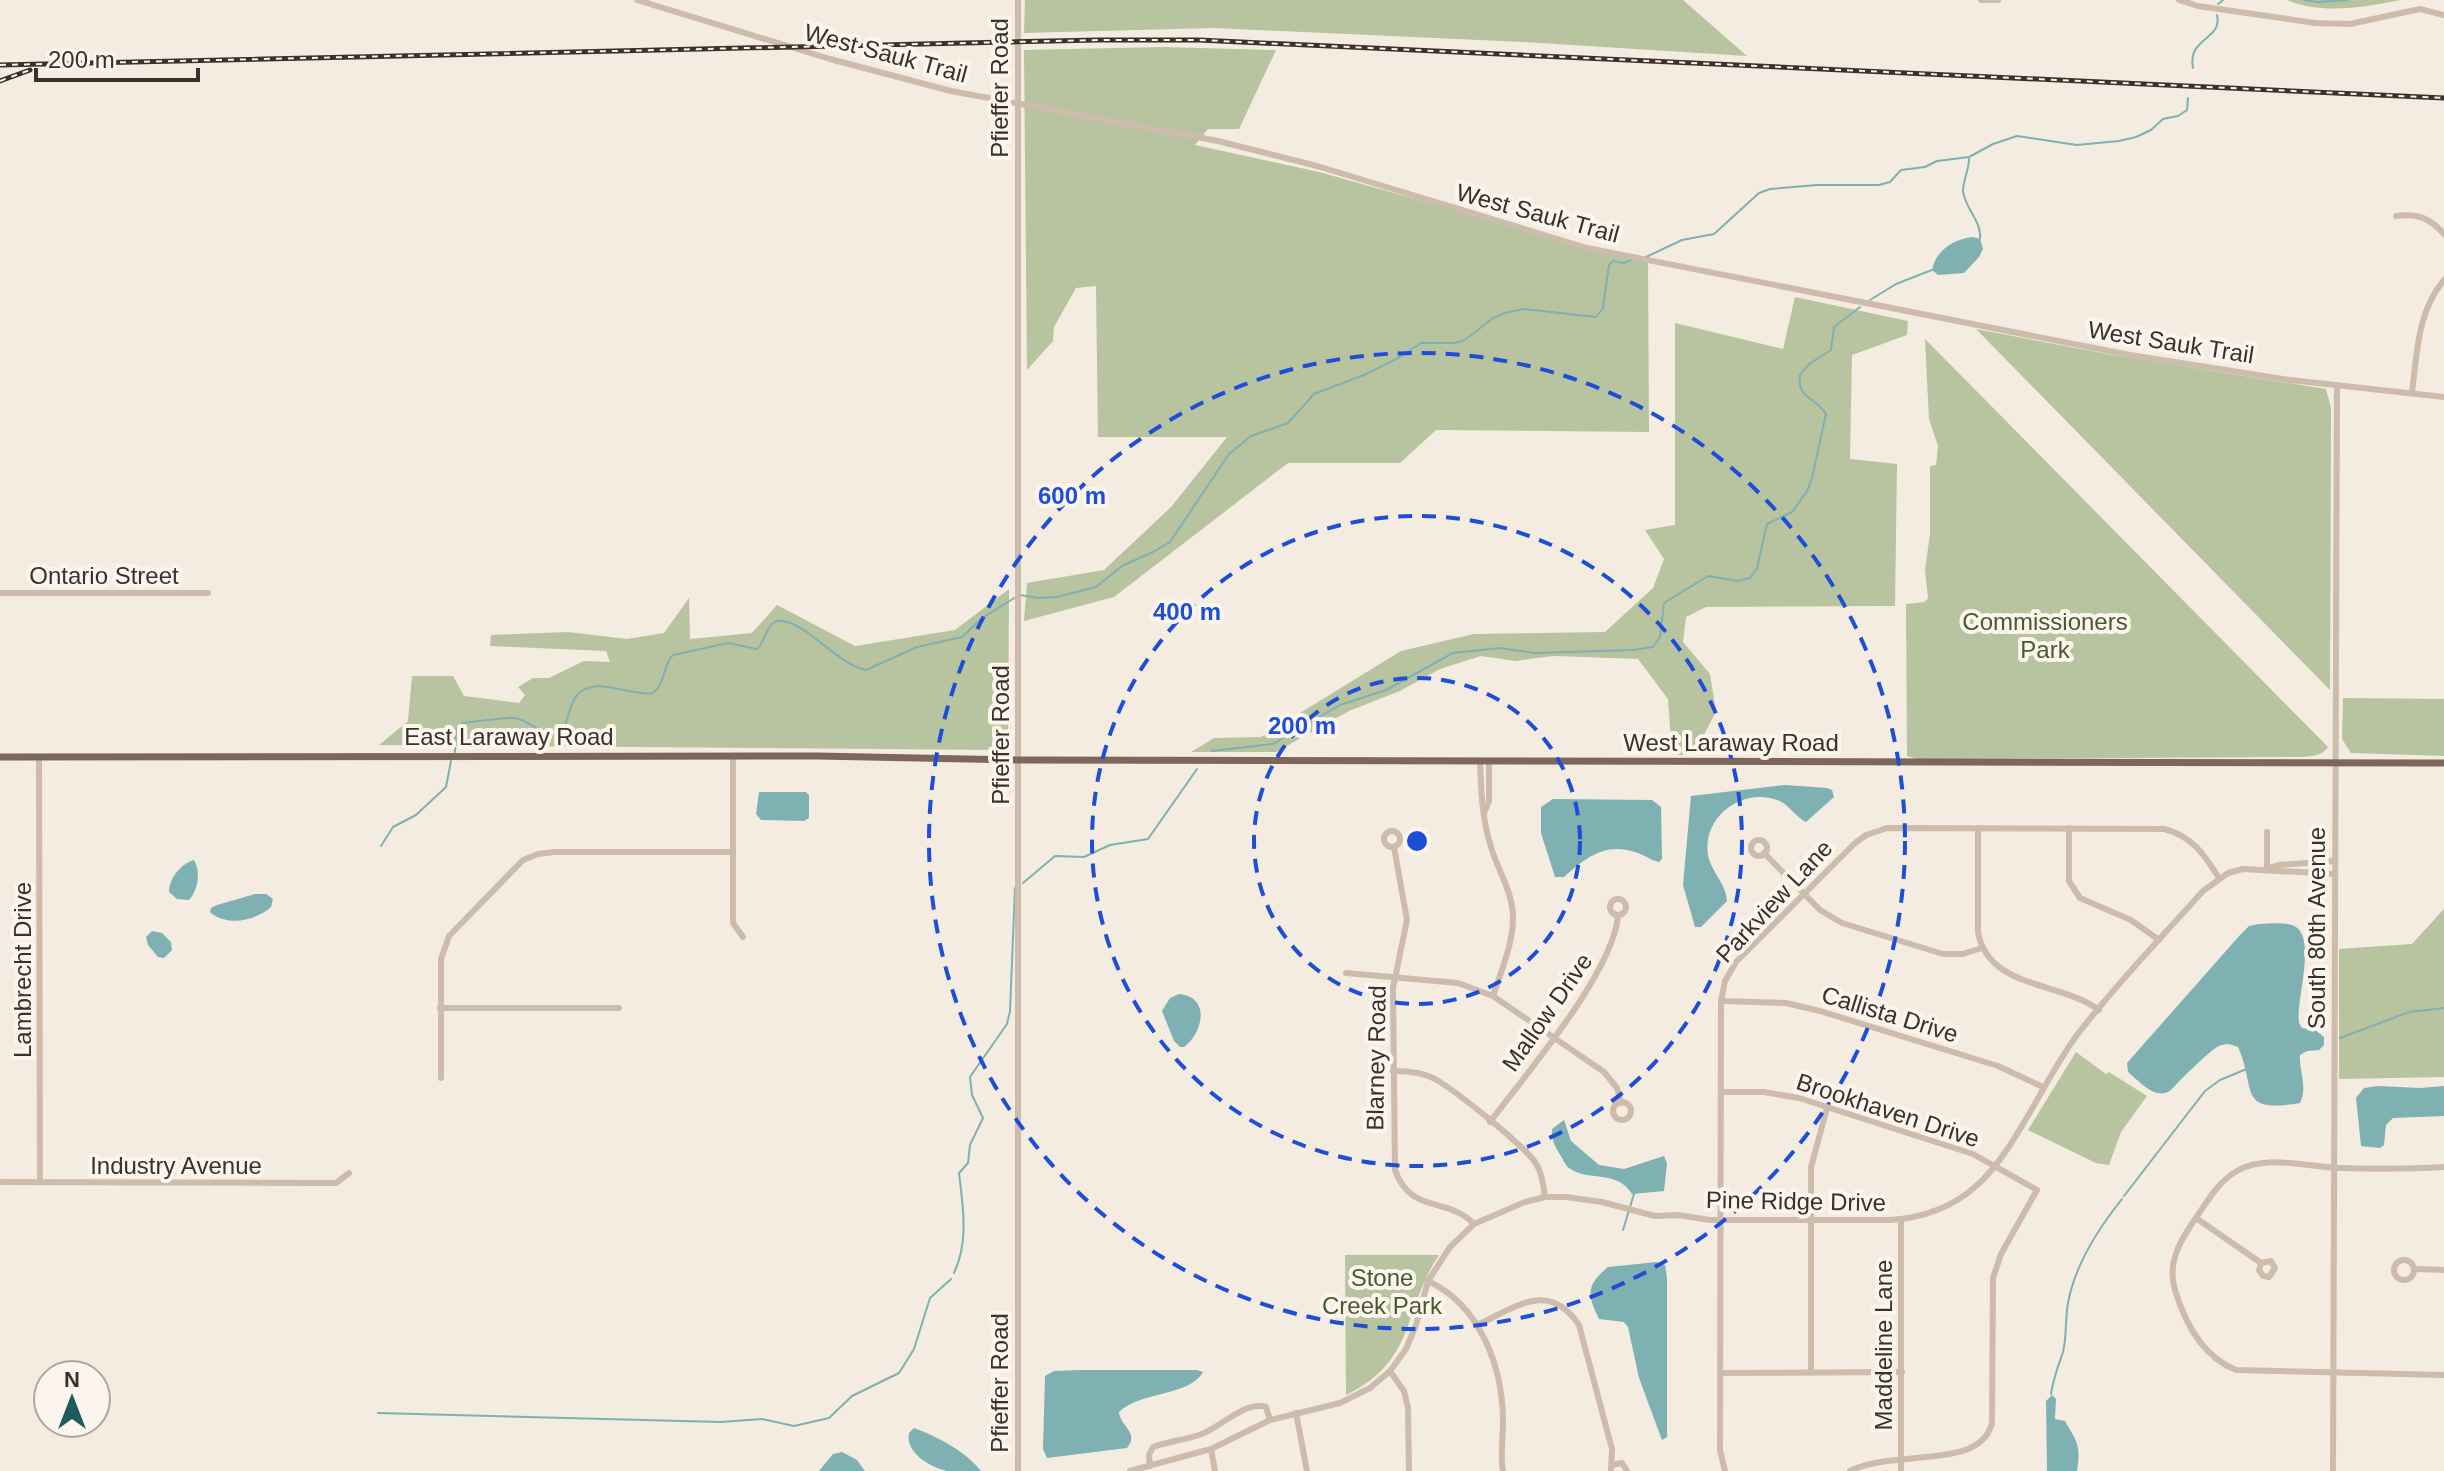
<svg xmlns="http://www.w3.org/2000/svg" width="2444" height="1471" font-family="Arial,sans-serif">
<rect width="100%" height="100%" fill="#f4ebe1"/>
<g fill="#b8c4a0">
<polygon points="1025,0 1683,0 1747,56 1523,42 1214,28 1024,33"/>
<path d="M 2287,0 L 2401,0 C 2364,7 2322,15 2287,0 Z"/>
<polygon points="1163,47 1276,50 1239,129 1208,129 1195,145 1319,172 1583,246 1648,262 1649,432 1436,430 1400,463 1288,463 1114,597 1024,621 1027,583 1104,570 1171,507 1227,437 1098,437 1096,286 1076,288 1054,327 1053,341 1027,370 1024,50"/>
<polygon points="1795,297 1908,321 1907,335 1852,355 1850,459 1897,464 1895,606 1706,607 1686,617 1683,642 1710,674 1716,711 1694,755 1672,755 1668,699 1638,659 1554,656 1515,661 1481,656 1440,669 1400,691 1349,711 1276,752 1191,752 1214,738 1261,737 1401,651 1474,634 1605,632 1653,588 1664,559 1645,530 1675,525 1675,323 1783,349"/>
<polygon points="1976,329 2113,355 2326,389 2331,408 2330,690"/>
<path d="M 1925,339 L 2328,747 C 2322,756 2313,756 2302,757 L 1918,759 L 1907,756 L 1906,604 L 1925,602 L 1928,598 L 1925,570 L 1930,534 L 1930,466 L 1936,465 L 1938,446 L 1929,419 Z"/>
<polygon points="1009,589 1008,744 997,750 379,745 408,721 412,676 453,676 464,696 519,703 525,695 518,687 533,678 549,678 584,661 610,662 606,651 490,646 491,635 568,632 627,639 664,633 689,598 690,639 752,633 777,605 855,646 955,630"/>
<polygon points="2343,698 2444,699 2444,756 2351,753 2342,739"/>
<polygon points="2444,909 2444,1077 2339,1079 2339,949 2412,944"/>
<polygon points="2076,1052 2106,1074 2109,1072 2147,1096 2121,1132 2109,1165 2096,1163 2028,1130"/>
<path d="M 1345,1255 L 1439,1255 C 1402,1310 1417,1361 1346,1395 Z"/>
</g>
<g fill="#7fb0b2">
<path d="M 1973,237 L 1980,239 L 1983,249 L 1979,257 L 1964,273 L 1938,275 L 1932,270 C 1936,250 1954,239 1973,237 Z"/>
<path d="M 1785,785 L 1827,788 L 1832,790 L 1834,797 L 1806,822 C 1795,817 1789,804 1777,800 C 1742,787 1702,817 1708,855 C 1711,872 1726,883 1727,901 L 1701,927 L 1695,927 L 1683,885 L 1691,796 Z"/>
<polygon points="759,792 806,792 809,795 809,818 804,821 761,820 756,814"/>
<path d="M 1553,799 L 1652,800 L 1661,807 L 1662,859 L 1659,862 C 1650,860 1643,854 1635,852 C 1605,842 1584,859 1564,877 L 1555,877 L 1541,833 L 1541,807 Z"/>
<path d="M 194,860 C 201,872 198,890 189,900 L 177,899 L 169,892 C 169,878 181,864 194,860 Z"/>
<path d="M 255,894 L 266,894 L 273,899 L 271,907 C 255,921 227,927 210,912 L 211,908 L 217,905 Z"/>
<path d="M 2259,924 C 2270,924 2282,922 2292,925 C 2319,934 2295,1001 2299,1023 L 2302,1028 L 2315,1030 L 2324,1037 L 2324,1045 L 2319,1050 L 2307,1051 L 2300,1055 C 2299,1072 2308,1086 2300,1103 C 2236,1114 2257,1089 2238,1047 C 2231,1044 2226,1043 2219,1046 C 2211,1049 2177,1083 2170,1091 C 2155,1100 2140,1082 2128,1072 L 2127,1063 L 2240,935 L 2249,926 Z"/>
<polygon points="152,931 162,933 171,942 172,950 164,958 158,957 148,945 146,937"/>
<path d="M 1179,994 C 1211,997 1203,1033 1184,1047 L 1180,1047 L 1174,1041 L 1162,1011 L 1170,998 Z"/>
<polygon points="2378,1086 2420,1088 2444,1086 2444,1116 2393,1118 2386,1125 2384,1145 2380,1148 2361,1146 2356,1098 2364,1088"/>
<path d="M 1564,1120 L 1571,1141 L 1599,1165 L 1624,1169 L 1664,1156 L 1667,1163 L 1664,1191 L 1632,1194 C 1617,1169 1587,1182 1569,1168 C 1565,1165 1562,1157 1559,1153 C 1553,1143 1552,1139 1552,1129 Z"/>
<path d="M 1657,1262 L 1665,1265 L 1667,1278 L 1667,1437 L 1662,1440 L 1639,1378 L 1628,1327 L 1624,1322 L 1599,1319 C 1587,1295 1586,1285 1608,1267 Z"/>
<path d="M 1079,1370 L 1197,1370 L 1203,1372 C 1190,1396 1141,1391 1119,1412 C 1120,1426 1140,1433 1127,1448 L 1047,1458 L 1043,1449 L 1045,1376 L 1054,1371 Z"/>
<path d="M 2052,1395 L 2056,1399 L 2055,1419 L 2065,1421 C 2077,1442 2081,1445 2077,1471 L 2047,1471 L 2046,1401 Z"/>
<path d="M 914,1428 C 938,1437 965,1451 981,1471 C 971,1471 958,1471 947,1471 C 929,1467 905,1452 909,1433 Z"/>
<polygon points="842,1452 857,1460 865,1471 819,1471 833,1454"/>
</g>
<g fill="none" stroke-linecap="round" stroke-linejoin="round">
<g stroke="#7fb0b2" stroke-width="2">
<polyline points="2304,0 2318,2 2348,0"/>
<polyline points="2218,4 2223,0"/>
<path d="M 2193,68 C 2187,37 2223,40 2217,15"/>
<path d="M 1969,159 C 1969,170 1963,180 1963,191 C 1965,209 1982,221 1980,239"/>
<polyline points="1646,257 1682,240 1714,234 1759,193 1770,189 1817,185 1879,185 1890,182 1901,170 1925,167 1937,161 1969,157 1993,144 2017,136 2077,145 2119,141 2136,137 2151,130 2163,119 2178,116 2187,110 2188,98"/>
<polyline points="1870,300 1896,284 1932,270"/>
<polyline points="1020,595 1038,598 1057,597 1096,587 1122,566 1153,552 1170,542 1229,454 1251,436 1288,423 1314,394 1364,375 1400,357 1421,343 1455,343 1465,340 1493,318 1505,313 1523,309 1596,317 1603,308 1609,265 1613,261 1624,263 1634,259"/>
<path d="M 1212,751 L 1273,744 L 1340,705 L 1386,690 L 1453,653 L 1500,648 L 1534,653 L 1633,650 L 1653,647 L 1660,637 L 1664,603 L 1708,576 L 1737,581 L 1750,578 L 1757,568 L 1767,524 L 1792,512 L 1807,491 L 1812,478 L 1826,414 C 1817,398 1796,398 1800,375 L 1809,364 L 1831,350 L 1834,327 L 1860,307"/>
<path d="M 455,752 L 456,730 L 463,723 C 471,722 512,717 516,718 C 531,722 543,736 558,735 C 570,724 567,706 578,694 C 597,675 631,697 653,693 C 666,683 662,666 673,655 L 728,643 L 757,649 C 767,640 764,628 776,621 C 805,618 835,664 866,670 L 917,647 L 962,637 L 982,618 L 1016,597"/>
<polyline points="381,846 393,827 416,815 446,787 451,761"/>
<polyline points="1023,883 1055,856 1084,857 1110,845 1148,839 1197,769"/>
<polyline points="2340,1038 2409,1012 2444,1008"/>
<polyline points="2124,1196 2205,1091 2220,1080 2249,1068"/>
<polyline points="1623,1230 1634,1194"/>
<path d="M 954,1273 C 969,1241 963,1207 959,1173 L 968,1163 L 970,1145 L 983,1118 L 972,1095 L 970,1077 L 1007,1024 L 1010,1011 L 1015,888"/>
<path d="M 2051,1394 C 2053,1379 2058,1367 2063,1352 C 2067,1336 2065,1319 2068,1303 C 2075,1264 2098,1229 2122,1199"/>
<polyline points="378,1413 721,1422 762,1419 794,1426 829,1418 852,1396 899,1373 914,1349 930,1298 951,1279"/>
</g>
<g stroke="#cdbbac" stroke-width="6">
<polyline points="637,0 830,59 951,91 1218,141 1317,166 1587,248 2130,355 2290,380 2444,397"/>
<polyline points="1981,0 1998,0"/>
<polyline points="2179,0 2198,6 2315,23 2350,24 2420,9 2444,15"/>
<path d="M 2396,216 C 2417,213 2430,218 2444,234"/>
<path d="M 2412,393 C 2417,354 2417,312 2444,280"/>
<polyline points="0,593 208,593"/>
<polyline points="733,756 733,923 743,937"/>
<polyline points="39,757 40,1182"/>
<path d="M 1480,761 C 1481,790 1482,819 1491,847 C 1498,871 1513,892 1513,918 C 1513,944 1501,971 1493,996"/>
<polyline points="1485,811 1489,801 1489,761"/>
<path d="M 1978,828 L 1978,932 C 1988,989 2060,981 2099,1010"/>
<polyline points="2069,828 2069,881 2080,898 2131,920 2159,940"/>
<circle cx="1392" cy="839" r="8"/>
<polyline points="2267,832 2267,869"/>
<circle cx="1759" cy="848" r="8"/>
<path d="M 1394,847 L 1407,920 L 1393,988 L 1395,1170 C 1411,1215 1447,1196 1474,1224"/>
<polyline points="1764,853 1820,910 1842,923 1943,954 1963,954 1982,948"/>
<polyline points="2267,869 2278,865 2334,861"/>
<circle cx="1618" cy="907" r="8"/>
<polyline points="1346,973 1458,983 1493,996 1604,1072 1617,1088 1621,1103"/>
<polyline points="1721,1001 1786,1003 1820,1011 1998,1066 2043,1087"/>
<polyline points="440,1008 619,1008"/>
<path d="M 1393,1071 C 1407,1071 1422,1072 1435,1079 C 1456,1091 1521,1143 1535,1162 C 1542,1172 1543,1184 1545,1197"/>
<polyline points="441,1078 441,959 449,936 523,860 538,854 554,852 732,852"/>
<path d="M 1721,1092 L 1764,1092 L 1799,1098 L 1973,1154 L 2037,1190 L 2001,1254 L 1993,1278 L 1992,1423 C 1980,1471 1896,1448 1850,1471"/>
<circle cx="1622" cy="1111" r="9"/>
<path d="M 1490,1122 C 1526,1074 1614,972 1618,915"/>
<path d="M 2444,1167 C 2409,1169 2374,1169 2339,1168 C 2307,1167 2267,1154 2237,1171 C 2217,1182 2206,1204 2193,1222 C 2179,1243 2167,1264 2175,1290 C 2185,1323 2203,1357 2236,1370 L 2444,1375"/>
<polyline points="0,1182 336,1183 349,1173"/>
<polyline points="2196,1218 2261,1263 2271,1261 2275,1268 2269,1277 2263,1276 2259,1270 2261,1263"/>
<circle cx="2404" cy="1270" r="10"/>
<polyline points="2415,1269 2444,1270"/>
<path d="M 1428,1281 C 1480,1305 1503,1367 1503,1422 C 1503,1439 1500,1454 1503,1471"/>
<path d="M 1477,1325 C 1515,1308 1548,1279 1579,1325 L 1612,1449 L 1611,1471"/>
<polyline points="1390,1371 1404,1391 1408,1408 1409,1471"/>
<polyline points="1811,1371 1811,1167 1827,1108"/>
<polyline points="1720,1373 1902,1372"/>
<polyline points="1296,1413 1307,1471"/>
<polyline points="1211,1449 1215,1471"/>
<polyline points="1612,1465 1622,1463 1627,1471"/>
<path d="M 1150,1466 L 1149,1455 L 1153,1447 C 1169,1441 1186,1440 1202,1434 C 1222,1426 1245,1401 1266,1407 L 1270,1420"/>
<polyline points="1018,1471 1018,0"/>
<path d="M 1130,1471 L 1211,1449 L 1270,1420 L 1340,1403 L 1370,1388 L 1390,1371 L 1406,1349 L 1416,1325 L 1428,1281 L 1450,1247 L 1474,1224 L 1525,1202 L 1545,1197 L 1566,1197 L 1602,1202 L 1655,1216 L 1678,1215 L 1710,1220 L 1890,1220 C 1921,1218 1951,1208 1975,1187 C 2015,1153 2044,1079 2077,1035 C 2116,984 2161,938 2203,891 L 2228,873 L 2243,869 L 2334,874"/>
<path d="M 1725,1471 L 1720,1450 L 1721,1001 L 1725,981 L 1736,962 L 1854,844 L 1866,835 L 1887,828 L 2164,829 C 2192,836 2204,854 2219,878"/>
<polyline points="1901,1471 1901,1220"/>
<polyline points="2333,1471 2337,385"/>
</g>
<polyline stroke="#7d675c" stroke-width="7" points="0,757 817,756 1019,760 2444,763"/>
<g stroke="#3b302b" stroke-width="5">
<g id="rail">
<polyline points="0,65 1098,40 1199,40 2444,98"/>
<polyline points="0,81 30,70"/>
</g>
</g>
<use href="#rail" stroke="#fbf5ee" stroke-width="2" stroke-dasharray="6" stroke-linecap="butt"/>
</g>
<g fill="none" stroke="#1d4ed8" stroke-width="4" stroke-dasharray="14 10">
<circle cx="1417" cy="841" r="163"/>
<circle cx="1417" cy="841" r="325"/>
<circle cx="1417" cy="841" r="488"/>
</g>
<g text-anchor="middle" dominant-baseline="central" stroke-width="8" stroke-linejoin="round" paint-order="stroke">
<g font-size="24" fill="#3b302b" stroke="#fbf5ee">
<text transform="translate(886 53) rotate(15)">West Sauk Trail</text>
<text transform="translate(999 88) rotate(-90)">Pfieffer Road</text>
<text transform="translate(1538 213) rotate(15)">West Sauk Trail</text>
<text transform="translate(2171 342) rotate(9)">West Sauk Trail</text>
<text x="104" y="575">Ontario Street</text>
<text transform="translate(1000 735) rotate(-90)">Pfieffer Road</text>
<text x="509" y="736">East Laraway Road</text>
<text x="1731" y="742">West Laraway Road</text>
<text transform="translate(1774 901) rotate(-47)">Parkview Lane</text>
<text transform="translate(2316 928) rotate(-90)">South 80th Avenue</text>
<text transform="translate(22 970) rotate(-90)">Lambrecht Drive</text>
<text transform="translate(1547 1012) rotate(-55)">Mallow Drive</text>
<text transform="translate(1890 1014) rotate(17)">Callista Drive</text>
<text transform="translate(1376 1058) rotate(-89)">Blarney Road</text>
<text transform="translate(1888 1110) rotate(18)">Brookhaven Drive</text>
<text x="176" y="1165">Industry Avenue</text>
<text transform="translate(1796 1201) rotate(1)">Pine Ridge Drive</text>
<text transform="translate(1883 1345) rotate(-90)">Maddeline Lane</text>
<text transform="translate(999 1383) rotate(-90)">Pfieffer Road</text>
</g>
<g font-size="24" fill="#4a5a2e" stroke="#fbf5ee">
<text x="2045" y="621">Commissioners<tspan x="2045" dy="28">Park</tspan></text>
<text x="1382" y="1277">Stone<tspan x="1382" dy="28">Creek Park</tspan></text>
</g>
</g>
<circle cx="1417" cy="841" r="12" fill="#1d4ed8" stroke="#fbf5ee" stroke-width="4"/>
<g font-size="24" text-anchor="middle" font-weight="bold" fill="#1d4ed8" stroke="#fbf5ee" stroke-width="8" stroke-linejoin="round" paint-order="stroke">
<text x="1072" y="504">600 m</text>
<text x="1187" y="620">400 m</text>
<text x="1302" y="734">200 m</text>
</g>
<g transform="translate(72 1399)"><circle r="38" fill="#fbf5ee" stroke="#aea6a0" stroke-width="2"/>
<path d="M0-6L14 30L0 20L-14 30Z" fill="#1f5a5e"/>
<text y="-12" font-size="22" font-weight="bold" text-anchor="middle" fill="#3b302b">N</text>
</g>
<path d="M36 68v12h162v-12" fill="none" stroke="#3b302b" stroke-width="4"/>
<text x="48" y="68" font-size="24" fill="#3b302b" stroke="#fbf5ee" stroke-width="6" paint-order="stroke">200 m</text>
</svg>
